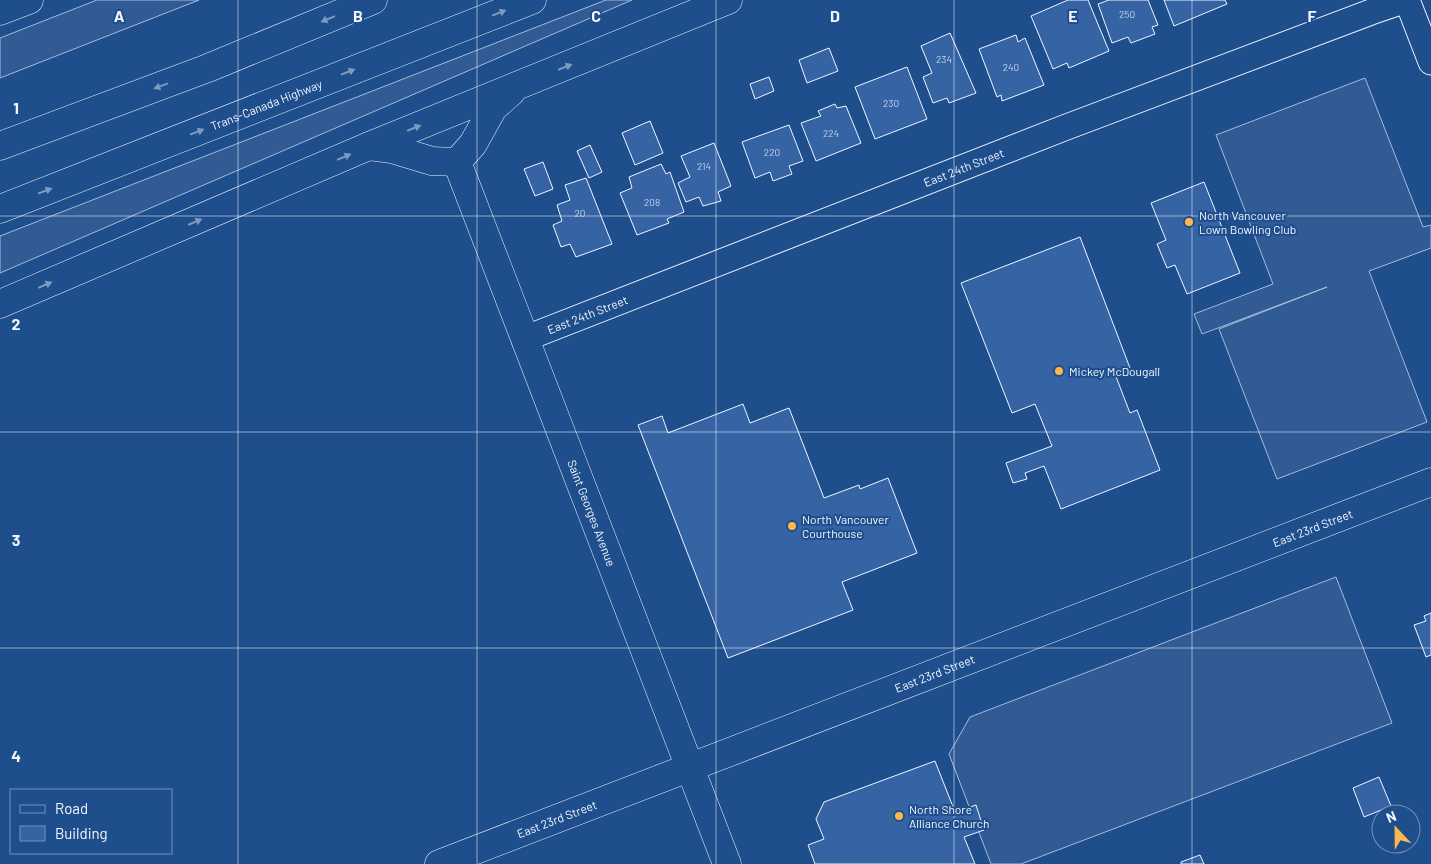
<svg xmlns="http://www.w3.org/2000/svg" width="1431" height="864" font-family="Barlow,sans-serif">
<rect width="100%" height="100%" fill="#1f4e8c"/>
<g fill="#305b95" stroke="#a8bbd7">
<polygon points="97,0 199,0 0,78 0,38"/>
<polygon points="606,0 632,0 0,273 0,236"/>
<polygon points="1365,78 1423,227 1431,225 1431,248 1369,271 1427,422 1277,479 1219,329 1327,287 1202,334 1194,314 1273,284 1216,135"/>
<polygon points="1336,577 1392,723 1021,864 991,864 949,754 970,717"/>
</g>
<g fill="#3563a3" stroke="#f2f6ff">
<polygon points="1068,0 1088,0 1109,51 1069,68 1067,63 1053,69 1031,16"/>
<polygon points="1109,0 1148,0 1158,25 1152,27 1155,34 1131,43 1128,37 1112,43 1098,4"/>
<polygon points="1164,0 1225,0 1227,4 1174,26"/>
<polygon points="950,33 976,93 949,103 947,98 933,103 923,77 932,73 921,46"/>
<polygon points="1016,35 1018,42 1025,38 1044,85 1002,101 1001,95 997,97 979,49"/>
<polygon points="829,48 838,71 807,83 799,60"/>
<polygon points="907,67 927,119 875,139 855,87"/>
<polygon points="769,77 774,91 755,99 750,84"/>
<polygon points="835,104 837,108 846,106 861,143 816,161 801,123 821,116 818,111"/>
<polygon points="650,121 663,153 635,165 622,133"/>
<polygon points="789,125 803,161 789,166 792,174 773,181 770,172 755,178 742,142"/>
<polygon points="714,143 731,186 718,192 721,201 703,206 699,197 686,202 678,183 690,177 681,156"/>
<polygon points="590,145 602,172 589,178 577,151"/>
<polygon points="543,162 553,189 535,196 524,169"/>
<polygon points="661,164 666,174 670,172 684,212 667,219 669,223 637,235 620,193 632,188 629,177"/>
<polygon points="586,178 612,244 576,257 570,244 561,247 553,225 562,221 557,205 570,200 565,185"/>
<polygon points="1204,182 1240,273 1187,294 1175,265 1167,268 1157,244 1166,240 1151,203"/>
<polygon points="1080,237 1130,368 1115,374 1130,413 1137,410 1160,470 1061,509 1044,466 1025,473 1027,479 1013,483 1006,463 1052,446 1035,404 1012,413 961,283"/>
<polygon points="743,404 750,423 789,408 824,498 859,485 860,489 888,478 917,553 842,582 853,610 728,658 638,425 662,416 668,433"/>
<polygon points="1431,613 1431,655 1426,657 1414,625 1426,621 1424,616"/>
<polygon points="935,761 955,812 976,805 984,830 964,837 975,864 815,864 808,845 824,839 816,819 824,802"/>
<polygon points="1379,777 1391,806 1364,817 1353,788"/>
<polygon points="1200,855 1204,864 1181,864 1181,862"/>
</g>
<g fill="none" stroke-linecap="round" stroke-linejoin="round">
<g stroke="#f2f6ff" stroke-width="27">
<g id="street">
<polyline points="1407,0 1431,62"/>
<path id="s1" d="M 524,339 L 1064,128 L 1371,12 L 1406,0"/>
</g>
</g>
<g stroke="#f2f6ff" stroke-width="29">
<g id="secondary">
<polyline points="0,11 29,0"/>
<path id="s2" d="M 457,162 L 727,864"/>
<path id="s3" d="M 439,864 L 1431,482"/>
</g>
</g>
<g stroke="#f2f6ff" stroke-width="29">
<g id="highway">
<polyline points="0,146 208,68 373,0"/>
<polyline points="369,146 392,149 432,161 457,162 473,144 493,108 511,92"/>
<path id="s4" d="M 0,209 L 532,0"/>
<polyline points="0,304 369,146 728,0"/>
</g>
</g>
<use href="#street" stroke="#1f4e8c" stroke-width="25"/>
<use href="#secondary" stroke="#1f4e8c" stroke-width="28"/>
<use href="#highway" stroke="#1f4e8c" stroke-width="28"/>
</g>
<defs><path id="oneway-solid" d="M-6-.8H1V-3.2L6.5 0L1 3.2V.8H-6Z" transform="scale(1.25)"/></defs>
<g fill="#7e9ac0">
<use href="#oneway-solid" transform="translate(499 13) rotate(-21)"/>
<use href="#oneway-solid" transform="translate(328 19) rotate(158)"/>
<use href="#oneway-solid" transform="translate(565 67) rotate(-22)"/>
<use href="#oneway-solid" transform="translate(348 72) rotate(-21)"/>
<use href="#oneway-solid" transform="translate(161 86) rotate(160)"/>
<use href="#oneway-solid" transform="translate(414 128) rotate(-22)"/>
<use href="#oneway-solid" transform="translate(197 132) rotate(-21)"/>
<use href="#oneway-solid" transform="translate(344 157) rotate(-23)"/>
<use href="#oneway-solid" transform="translate(45 191) rotate(-21)"/>
<use href="#oneway-solid" transform="translate(195 222) rotate(-23)"/>
<use href="#oneway-solid" transform="translate(45 285) rotate(-23)"/>
</g>
<path fill="none" stroke="#f2f6ff" stroke-width="1" stroke-opacity="0.55" d="M 238,0 L 238,864M 477,0 L 477,864M 716,0 L 716,864M 954,0 L 954,864M 1192,0 L 1192,864M 0,216 L 1431,216M 0,432 L 1431,432M 0,648 L 1431,648"/>
<g fill="#ffb74d" stroke="#1f4e8c" stroke-width="2">
<circle cx="1189" cy="222" r="5"/>
<circle cx="1059" cy="371" r="5"/>
<circle cx="792" cy="526" r="5"/>
<circle cx="899" cy="816" r="5"/>
</g>
<g text-anchor="middle" dominant-baseline="central" stroke-width="4" stroke-linejoin="round" paint-order="stroke">
<g font-size="10" fill="#c3d1e8">
<text x="1127" y="14">250</text>
<text x="944" y="59">234</text>
<text x="1011" y="67">240</text>
<text x="891" y="103">230</text>
<text x="831" y="133">224</text>
<text x="772" y="152">220</text>
<text x="704" y="166">214</text>
<text x="652" y="202">208</text>
<text x="580" y="213">20</text>
</g>
<g font-size="12" fill="#f2f6ff" stroke="#1f4e8c">
<text stroke="none"><textPath href="#s4" startOffset="286">Trans-Canada Highway</textPath></text>
<text stroke="none"><textPath href="#s1" startOffset="472">East 24th Street</textPath></text>
<text stroke="none"><textPath href="#s1" startOffset="68">East 24th Street</textPath></text>
<text stroke="none"><textPath href="#s2" startOffset="376">Saint Georges Avenue</textPath></text>
<text stroke="none"><textPath href="#s3" startOffset="936">East 23rd Street</textPath></text>
<text stroke="none"><textPath href="#s3" startOffset="531">East 23rd Street</textPath></text>
<text stroke="none"><textPath href="#s3" startOffset="126">East 23rd Street</textPath></text>
</g>
<g font-size="12" fill="#f2f6ff" stroke="#1f4e8c" text-anchor="start">
<text x="1199" y="215">North Vancouver<tspan x="1199" dy="14">Lown Bowling Club</tspan></text>
<text x="1069" y="371">Mickey McDougall</text>
<text x="802" y="519">North Vancouver<tspan x="802" dy="14">Courthouse</tspan></text>
<text x="909" y="809">North Shore<tspan x="909" dy="14">Alliance Church</tspan></text>
</g>
</g>
<g font-size="16" text-anchor="middle" font-weight="bold" fill="#f2f6ff" stroke="#1f4e8c" stroke-width="4" stroke-linejoin="round" paint-order="stroke">
<text x="119" y="22">A</text>
<text x="358" y="22">B</text>
<text x="596" y="22">C</text>
<text x="835" y="22">D</text>
<text x="1073" y="22">E</text>
<text x="1312" y="22">F</text>
<text x="16" y="114">1</text>
<text x="16" y="330">2</text>
<text x="16" y="546">3</text>
<text x="16" y="762">4</text>
</g>
<rect x="10" y="789" width="162" height="65" fill="#1f4e8c" stroke="#7391ba"/>
<rect x="20" y="805" width="25" height="8" fill="#1f4e8c" stroke="#7391ba"/>
<text x="55" y="814" font-size="15" fill="#f2f6ff">Road</text>
<rect x="20" y="826" width="25" height="15" fill="#3563a3" stroke="#7391ba"/>
<text x="55" y="839" font-size="15" fill="#f2f6ff">Building</text>
<g transform="translate(1396 829) rotate(338)"><circle r="24" fill="#1f4e8c" stroke="#7391ba"/>
<path d="M0-4L9 19L0 12L-9 19Z" fill="#ffb74d"/>
<text y="-8" font-size="14" font-weight="bold" text-anchor="middle" fill="#f2f6ff">N</text>
</g>
</svg>
